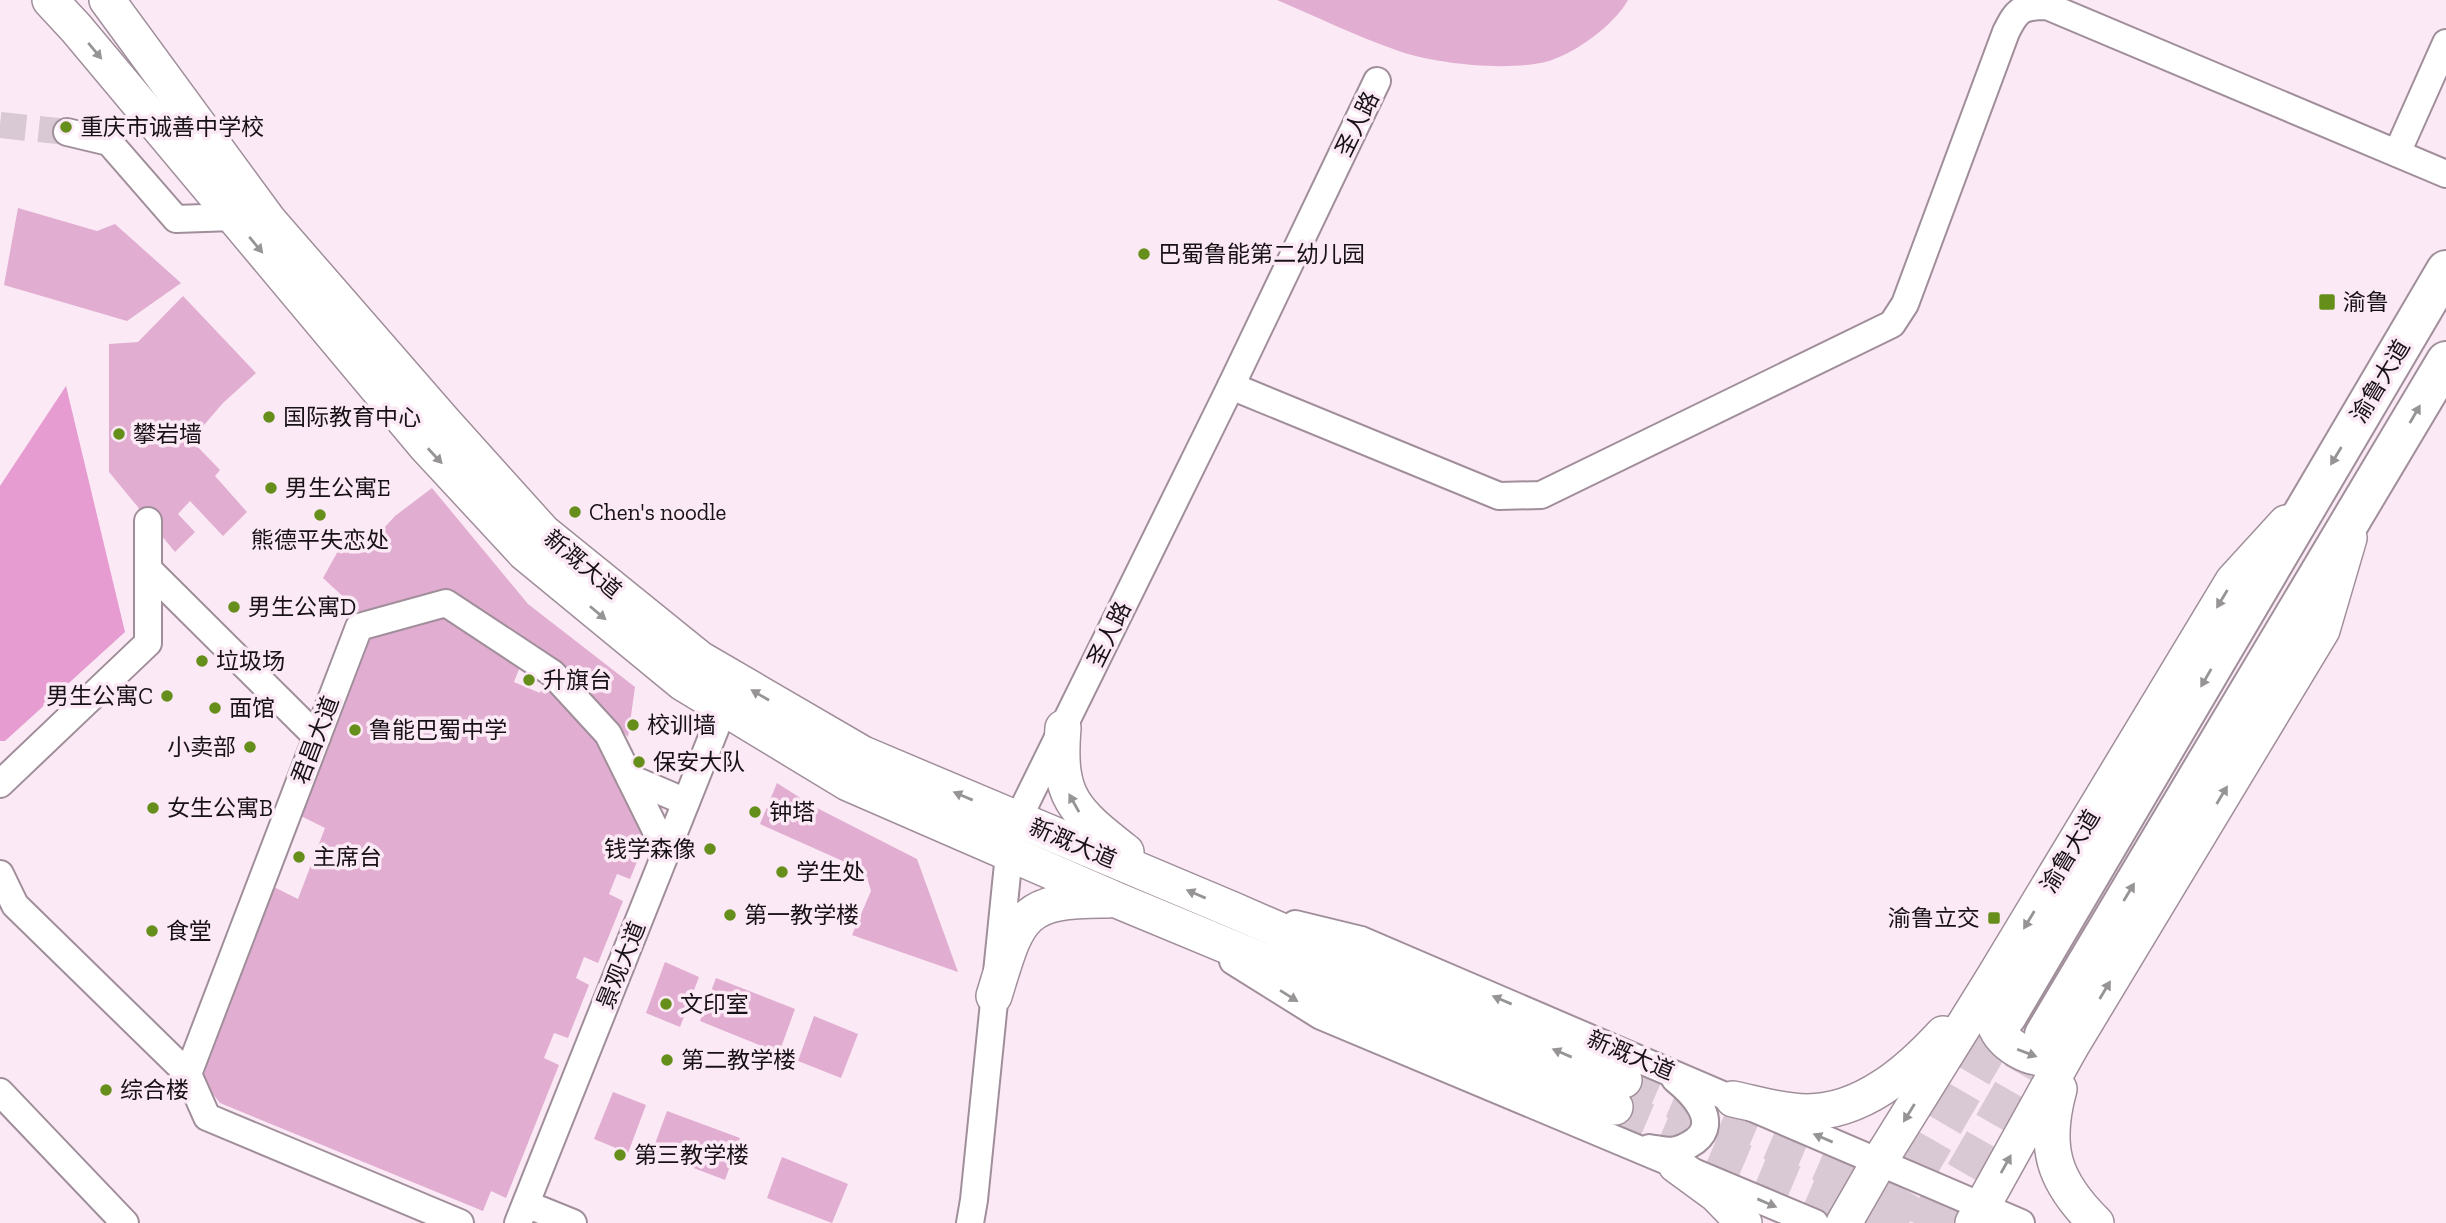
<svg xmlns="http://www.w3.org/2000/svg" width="2446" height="1223" font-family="'Zilla Slab','Noto Sans SC',serif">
<rect width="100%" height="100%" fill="#fbe9f5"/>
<g fill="#e1add1" fill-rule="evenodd">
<path d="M 1277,0 L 1628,0 C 1614,25 1577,52 1549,61 C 1511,72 1433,64 1396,50 C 1356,36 1317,17 1277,0 Z"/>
<polygon points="18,208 97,231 115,224 181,283 127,321 4,285"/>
<polygon points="183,296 256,373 223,403 191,440 220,470 215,476 247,512 223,536 190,501 178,514 195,532 175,552 109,472 109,344 138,342"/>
<polygon points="432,488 528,604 635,687 628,737 555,665 479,613 363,615 323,578 348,533 365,549 395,516"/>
<path d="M 440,616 L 468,627 L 547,675 L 576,711 L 608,758 L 649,832 L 630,879 L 617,874 L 609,894 L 623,901 L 598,963 L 584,957 L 576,978 L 589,985 L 568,1038 L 554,1033 L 544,1058 L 559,1065 L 506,1198 L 491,1191 L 483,1211 L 220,1103 L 198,1075 L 272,886 L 298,899 L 325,828 L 299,815 L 367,632 ZM 519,669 L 544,679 L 540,693 L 514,682 Z"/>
<polygon points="777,783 813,806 917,859 958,972 852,935 871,891 865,871 760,824"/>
<polygon points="665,962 699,977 680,1027 646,1013"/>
<polygon points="716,978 795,1009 779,1053 700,1021"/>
<polygon points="814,1016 858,1034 841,1078 798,1061"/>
<polygon points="613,1092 646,1105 628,1153 594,1139"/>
<polygon points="667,1111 740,1138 725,1180 652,1152"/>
<polygon points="782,1157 848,1184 832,1223 767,1198"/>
</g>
<polygon fill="#e69bd1" points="66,386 125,632 5,741 0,741 0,486"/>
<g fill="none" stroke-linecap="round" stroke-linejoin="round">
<polyline stroke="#d9c9d4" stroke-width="26" stroke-dasharray="26 13" stroke-linecap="butt" points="0,125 67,132"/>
<g stroke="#d9c9d4" stroke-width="35" stroke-dasharray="35 18" stroke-linecap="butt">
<polyline points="1624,1080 1959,1223"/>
<polyline points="1615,1107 1890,1223"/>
</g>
<g stroke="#d9c9d4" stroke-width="38" stroke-dasharray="38 19" stroke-linecap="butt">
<polyline points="1887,1223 2007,1016"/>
<polyline points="1936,1223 2044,1035"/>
</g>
<g stroke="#a08f9b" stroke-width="30">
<g id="minor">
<polyline points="67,132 109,142 176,219 233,217"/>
<polyline points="2397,153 2446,43"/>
<path d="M 1231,386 L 1499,496 L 1541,495 L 1892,324 L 1905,304 L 2006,32 C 2017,10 2021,6 2047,6 L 2446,174"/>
<polyline points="148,569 317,737"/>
<polyline points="630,778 686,802"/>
<polyline points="0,784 148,643 148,521"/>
<polyline points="0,874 15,905 188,1074"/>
<polyline points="1295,924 1361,940 2021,1223"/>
<polyline points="1233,961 1321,1016 1815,1223"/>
<polyline points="0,1092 125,1223"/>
<path d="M 1649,1148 C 1656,1149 1664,1151 1671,1151 C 1680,1150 1688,1146 1695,1141 C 1721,1121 1691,1092 1675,1079"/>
<polyline points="526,1204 573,1223"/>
<polyline points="460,1223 207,1117 188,1074 359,627 446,603 552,673 608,734 666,851"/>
<polyline points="518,1223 724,707"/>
<polyline points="970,1223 974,1200 1009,854 1018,819 1231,386 1377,81"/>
</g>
</g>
<g stroke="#a08f9b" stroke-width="38">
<g id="major">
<polyline points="50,0 76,28 425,445 525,553 683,683 848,783 1119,901 1615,1107"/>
<polyline points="107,0 269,221 444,422 543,532 700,659 863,754 1233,910 1624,1080"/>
<path d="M 1063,728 C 1057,798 1074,811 1126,852"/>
<path d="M 1994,986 C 1993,999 1991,1013 1995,1025 C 2002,1044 2029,1061 2049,1057 C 2056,1056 2064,1051 2070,1048"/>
<path d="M 994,996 C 1018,918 1019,899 1108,900"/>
<path d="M 2059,1089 C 2043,1147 2053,1181 2096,1223"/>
<path d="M 1733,1099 C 1757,1104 1782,1112 1807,1112 C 1862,1112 1908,1072 1943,1034"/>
<polyline points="1676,1165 1717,1195 1744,1223"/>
<polyline points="1844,1223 1879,1162 1994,977 2233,581 2286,523"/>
<polyline points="1973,1223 2070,1048 2322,630 2349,538"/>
</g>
</g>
<g stroke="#a08f9b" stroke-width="42">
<g id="highway">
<polyline points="2007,1016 2446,270"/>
<polyline points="2044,1035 2446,361"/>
</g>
</g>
<use href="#minor" stroke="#fff" stroke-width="26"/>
<use href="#major" stroke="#fff" stroke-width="35"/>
<use href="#highway" stroke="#fff" stroke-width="38"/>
</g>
<defs><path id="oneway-solid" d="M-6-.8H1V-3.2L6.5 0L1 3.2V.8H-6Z" transform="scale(1.75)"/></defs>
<g fill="#979496">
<use href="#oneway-solid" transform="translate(95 51) rotate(50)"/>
<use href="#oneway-solid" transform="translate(256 245) rotate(50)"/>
<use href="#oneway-solid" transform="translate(2415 414) rotate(-60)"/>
<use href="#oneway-solid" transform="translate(435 456) rotate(47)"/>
<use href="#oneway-solid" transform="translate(2336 456) rotate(121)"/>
<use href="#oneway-solid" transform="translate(2222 599) rotate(121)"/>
<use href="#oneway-solid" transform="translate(598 613) rotate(40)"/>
<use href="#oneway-solid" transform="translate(2206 678) rotate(120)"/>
<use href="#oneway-solid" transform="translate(760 695) rotate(-150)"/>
<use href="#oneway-solid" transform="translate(2222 795) rotate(-59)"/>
<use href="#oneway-solid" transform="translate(963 796) rotate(-157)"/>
<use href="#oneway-solid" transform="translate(1074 803) rotate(-119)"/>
<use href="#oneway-solid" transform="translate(2129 892) rotate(-59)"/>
<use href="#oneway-solid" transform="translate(1196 894) rotate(-157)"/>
<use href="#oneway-solid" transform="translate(2029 920) rotate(121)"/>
<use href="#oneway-solid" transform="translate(2105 990) rotate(-59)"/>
<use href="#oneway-solid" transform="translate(1289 996) rotate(32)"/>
<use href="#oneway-solid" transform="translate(1502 1000) rotate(-157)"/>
<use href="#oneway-solid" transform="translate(1562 1053) rotate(-157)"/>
<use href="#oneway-solid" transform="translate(2027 1053) rotate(21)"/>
<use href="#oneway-solid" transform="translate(1909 1113) rotate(122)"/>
<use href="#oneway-solid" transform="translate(1823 1138) rotate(-157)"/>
<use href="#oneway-solid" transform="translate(2006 1164) rotate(-61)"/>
<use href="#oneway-solid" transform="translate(1767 1203) rotate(23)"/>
</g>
<g fill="#668e1b" stroke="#fbe9f5" stroke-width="2.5">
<circle cx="66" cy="127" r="7"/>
<circle cx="1144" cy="254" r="7"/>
<rect x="2318" y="293" width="18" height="18" rx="3.5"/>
<circle cx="269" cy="417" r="7"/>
<circle cx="119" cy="434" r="7"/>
<circle cx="271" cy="488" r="7"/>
<circle cx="575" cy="512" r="7"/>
<circle cx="320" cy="515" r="7"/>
<circle cx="234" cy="607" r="7"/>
<circle cx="202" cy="661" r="7"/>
<circle cx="529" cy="680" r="7"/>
<circle cx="167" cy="696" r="7"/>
<circle cx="215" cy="708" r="7"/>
<circle cx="633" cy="725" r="7"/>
<circle cx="355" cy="730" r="7"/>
<circle cx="250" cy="747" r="7"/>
<circle cx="639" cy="762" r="7"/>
<circle cx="153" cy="808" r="7"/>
<circle cx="755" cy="812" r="7"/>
<circle cx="710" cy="849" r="7"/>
<circle cx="299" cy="857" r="7"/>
<circle cx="782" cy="872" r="7"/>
<circle cx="730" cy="915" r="7"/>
<rect x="1987" y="911" width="14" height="14" rx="3.5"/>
<circle cx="152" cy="931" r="7"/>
<circle cx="666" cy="1004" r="7"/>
<circle cx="667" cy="1060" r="7"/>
<circle cx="106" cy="1090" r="7"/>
<circle cx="620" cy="1155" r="7"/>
</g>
<g text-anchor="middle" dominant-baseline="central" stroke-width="7" stroke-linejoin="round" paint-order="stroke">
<g font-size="23" fill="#181216" stroke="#fbe9f5">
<text transform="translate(1357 124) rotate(-64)">圣人路</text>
<text transform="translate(2380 381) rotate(-59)">渝鲁大道</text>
<text transform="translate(583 564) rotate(40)">新溉大道</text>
<text transform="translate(1109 634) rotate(-64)">圣人路</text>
<text transform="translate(315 740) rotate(-69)">君昌大道</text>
<text transform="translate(1073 843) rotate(23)">新溉大道</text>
<text transform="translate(2070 851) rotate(-59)">渝鲁大道</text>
<text transform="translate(621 965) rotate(-68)">景观大道</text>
<text transform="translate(1631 1055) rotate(23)">新溉大道</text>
</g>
<g font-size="23" fill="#181216" stroke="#fbe9f5" text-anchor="start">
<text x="80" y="127">重庆市诚善中学校</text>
<text x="1158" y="254">巴蜀鲁能第二幼儿园</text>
<text x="2343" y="302">渝鲁</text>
<text x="283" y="417">国际教育中心</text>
<text x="133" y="434">攀岩墙</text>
<text x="285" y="488">男生公寓E</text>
<text x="589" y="512">Chen's noodle</text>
<text x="320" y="540" text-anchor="middle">熊德平失恋处</text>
<text x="248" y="607">男生公寓D</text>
<text x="216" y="661">垃圾场</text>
<text x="543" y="680">升旗台</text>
<text x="153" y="696" text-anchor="end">男生公寓C</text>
<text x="229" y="708">面馆</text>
<text x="647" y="725">校训墙</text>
<text x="369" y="730">鲁能巴蜀中学</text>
<text x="236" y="747" text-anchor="end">小卖部</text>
<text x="653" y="762">保安大队</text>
<text x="167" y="808">女生公寓B</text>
<text x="769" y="812">钟塔</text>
<text x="696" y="849" text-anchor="end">钱学森像</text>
<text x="313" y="857">主席台</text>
<text x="796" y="872">学生处</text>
<text x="744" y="915">第一教学楼</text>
<text x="1980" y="918" text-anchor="end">渝鲁立交</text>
<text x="166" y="931">食堂</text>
<text x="680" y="1004">文印室</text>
<text x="681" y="1060">第二教学楼</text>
<text x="120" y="1090">综合楼</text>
<text x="634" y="1155">第三教学楼</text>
</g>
</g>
</svg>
